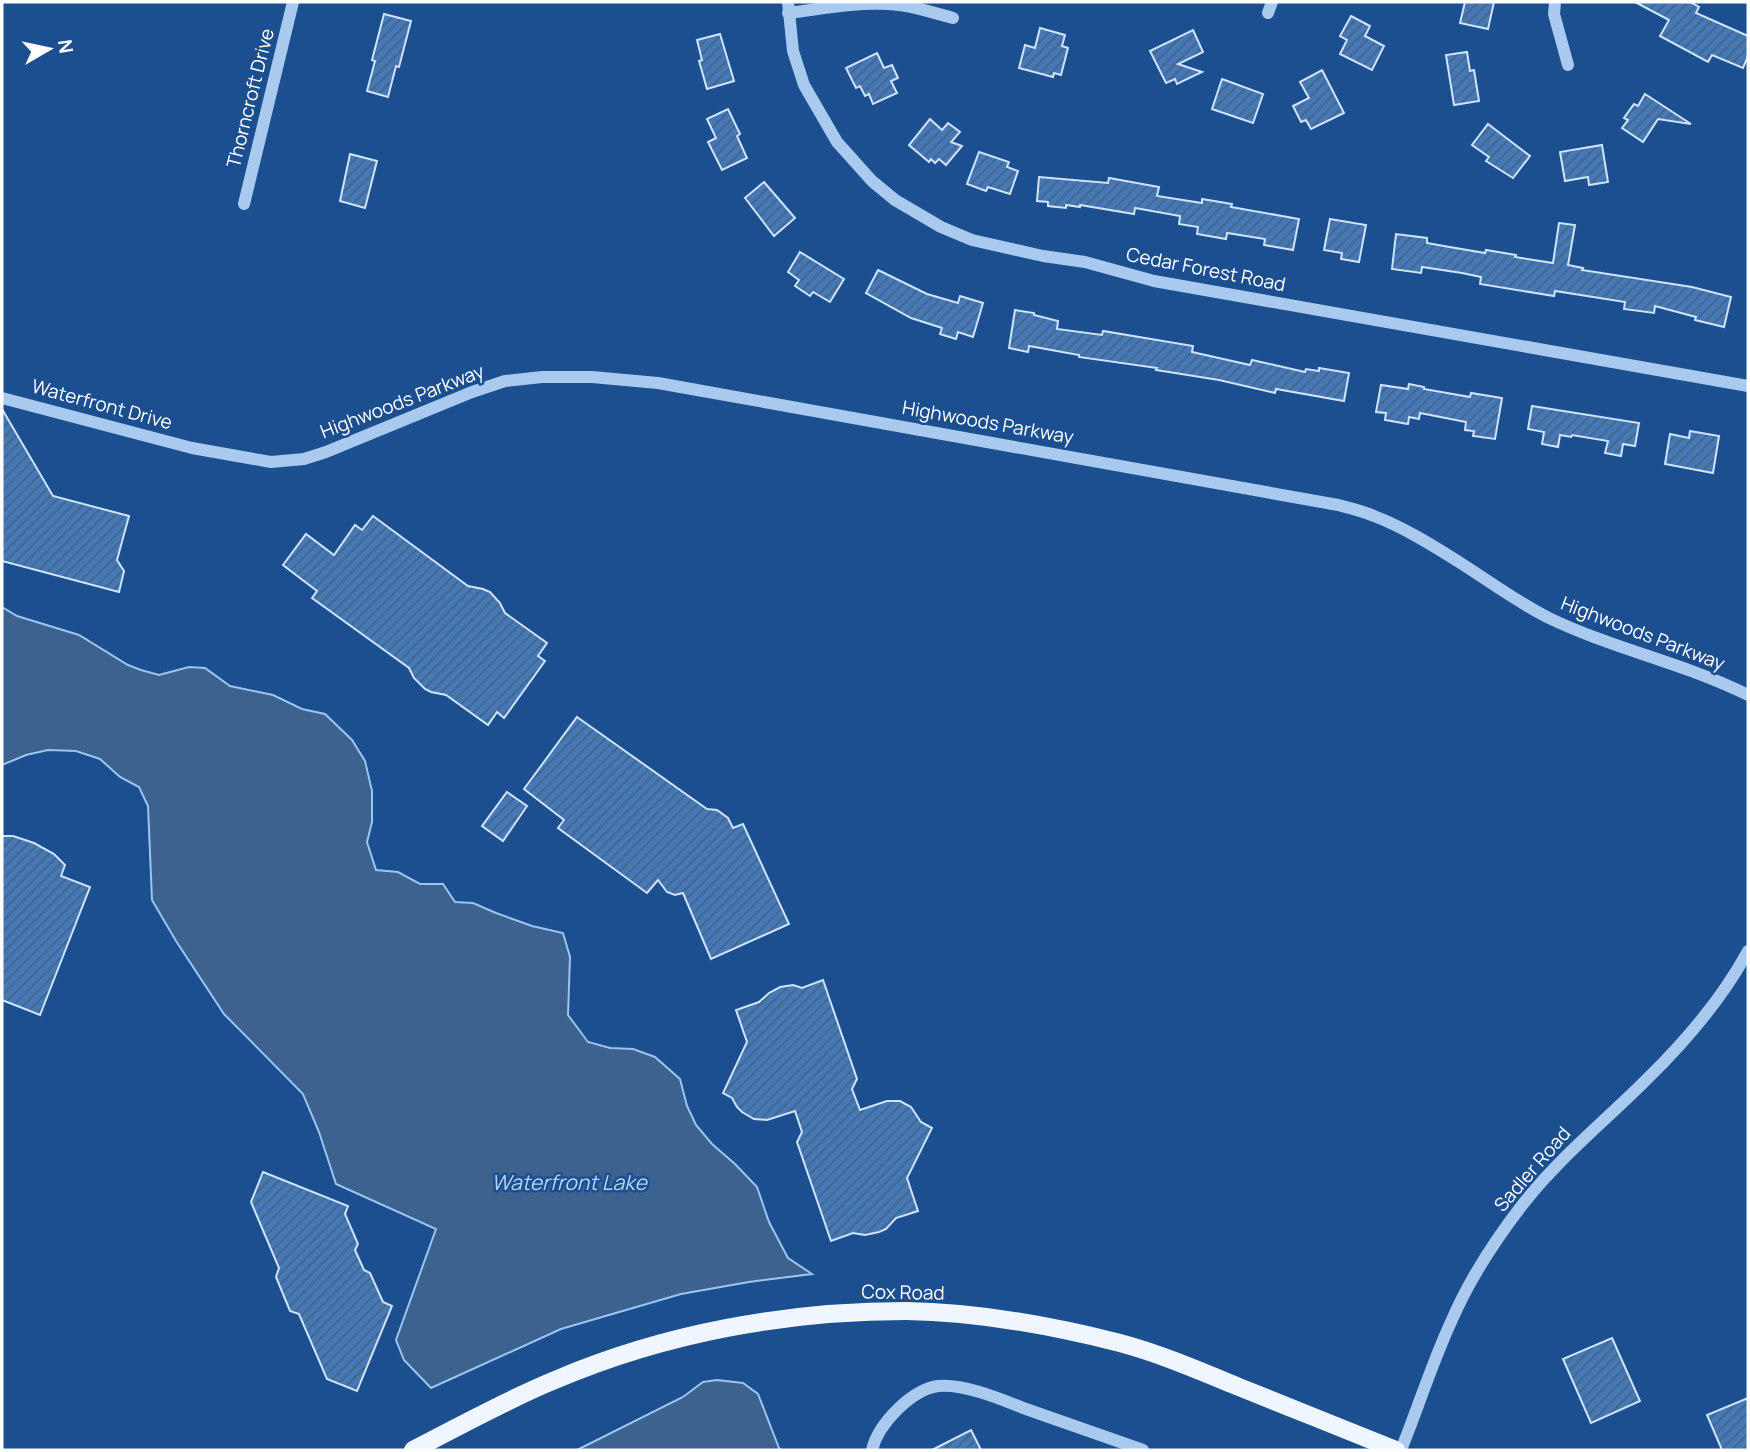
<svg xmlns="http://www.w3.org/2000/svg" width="1750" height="1452" font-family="Manrope,sans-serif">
<defs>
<pattern id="building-hatch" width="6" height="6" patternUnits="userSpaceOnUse" patternTransform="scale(1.75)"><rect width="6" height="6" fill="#4478b7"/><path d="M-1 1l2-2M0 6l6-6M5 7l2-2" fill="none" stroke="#486282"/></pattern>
</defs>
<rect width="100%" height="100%" fill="#1b4f8f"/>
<g fill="#3c6290" stroke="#9cc4f0" stroke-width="2">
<polygon points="2,607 17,616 79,635 128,665 141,670 159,675 189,667 205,668 230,686 273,695 302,709 325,714 352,740 365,761 372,791 372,822 367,842 376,870 398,872 420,884 443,884 455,902 473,903 496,913 532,926 563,933 570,957 568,1015 588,1042 610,1048 633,1049 655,1057 680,1079 687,1106 696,1125 712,1144 735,1164 757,1187 769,1222 788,1258 812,1274 749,1282 681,1294 561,1329 431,1388 404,1360 396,1340 436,1229 336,1184 319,1132 303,1094 224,1014 176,941 152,900 148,806 139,787 120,777 100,759 76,751 48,750 26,755 2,765"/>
<polygon points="717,1380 743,1383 758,1394 779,1448 781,1450 577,1450 683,1397 703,1382"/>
</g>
<g fill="url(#building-hatch)" stroke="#cfe3fa" stroke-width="2">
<polygon points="1465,2 1494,2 1488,29 1460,23"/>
<polygon points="1635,2 1690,2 1699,7 1696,13 1748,36 1748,56 1743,68 1712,55 1708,62 1660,36 1669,20"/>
<polygon points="384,14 411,21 399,67 396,66 388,97 367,91 375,61 372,60"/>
<polygon points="1351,16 1370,26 1365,36 1384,46 1372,70 1340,54 1347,40 1340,36"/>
<polygon points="1040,28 1065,35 1062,46 1068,48 1061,75 1054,73 1053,77 1019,68 1025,45 1035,48"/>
<polygon points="1193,30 1203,52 1178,64 1202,72 1177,84 1175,79 1166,83 1150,51"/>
<polygon points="720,34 734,81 707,89 699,61 702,60 697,40"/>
<polygon points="1467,52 1470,71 1474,70 1479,101 1454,105 1446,55"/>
<polygon points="877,53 884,68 892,65 898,78 891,81 897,93 873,104 869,94 865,96 860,86 856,88 846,68"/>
<polygon points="1322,70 1344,113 1311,129 1306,120 1301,122 1293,106 1309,98 1300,82"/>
<polygon points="1222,79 1263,94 1253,123 1212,109"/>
<polygon points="1645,94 1691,124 1658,119 1643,142 1622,128 1628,120 1624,118 1634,104 1638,106"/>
<polygon points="728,109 740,134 737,136 747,158 722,170 708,142 716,138 707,119"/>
<polygon points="930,119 942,130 948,123 960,132 951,142 962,146 946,165 939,159 935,163 931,159 929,162 909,145"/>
<polygon points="1488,124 1530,156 1513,178 1486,161 1489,157 1472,145"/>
<polygon points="1602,145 1608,182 1589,185 1588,177 1565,181 1560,152"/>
<polygon points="979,152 1009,162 1007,167 1018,171 1010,194 988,187 986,191 967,184"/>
<polygon points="350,154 377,161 365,208 340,201"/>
<polygon points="1039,177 1108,183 1109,178 1159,187 1157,196 1202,203 1202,199 1232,204 1231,207 1299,219 1293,250 1264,245 1265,239 1227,233 1226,239 1197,234 1198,227 1179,224 1180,216 1135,208 1134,214 1080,205 1080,207 1066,205 1066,208 1048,206 1048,202 1037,201"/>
<polygon points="764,182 795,218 774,236 745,198"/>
<polygon points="1330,219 1366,225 1359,262 1341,259 1342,253 1324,250"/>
<polygon points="1559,223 1575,225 1568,265 1583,268 1582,270 1692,287 1731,297 1724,327 1695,320 1696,317 1655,306 1654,313 1624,309 1625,302 1555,291 1554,296 1480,284 1481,277 1462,273 1422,267 1421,273 1392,269 1396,234 1427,238 1427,243 1438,245 1485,253 1486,250 1516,255 1515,257 1553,263"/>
<polygon points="800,252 844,279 830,302 813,292 810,296 795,286 799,280 788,272"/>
<polygon points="878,270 927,294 958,303 960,296 983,303 973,337 958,332 956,339 940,334 942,328 911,318 866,293"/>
<polygon points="1015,310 1034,313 1034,315 1058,321 1057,329 1102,335 1103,331 1193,346 1192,352 1250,365 1252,360 1305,372 1306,369 1319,371 1319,368 1349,373 1344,401 1276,389 1275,393 1219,380 1156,370 1157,368 1079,357 1079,355 1029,346 1028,352 1009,348"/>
<polygon points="1409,384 1424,387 1424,389 1470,397 1471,393 1502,398 1495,439 1473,436 1474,431 1465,430 1466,422 1420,413 1419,419 1409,417 1408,424 1385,420 1386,413 1376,412 1381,385 1408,389"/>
<polygon points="1532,406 1639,423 1635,446 1623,444 1621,456 1605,453 1608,441 1572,435 1571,437 1560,435 1558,447 1542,444 1544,432 1528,429"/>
<polygon points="2,409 53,496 129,516 117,560 124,571 119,592 2,561"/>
<polygon points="1690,431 1719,436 1713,473 1665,464 1670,434 1689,438"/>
<polygon points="373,516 468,586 483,589 490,592 500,603 505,613 547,643 538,656 545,661 504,718 497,712 488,725 446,695 431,692 425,689 414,678 409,668 312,598 317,591 283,565 306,534 334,555 355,525 362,530"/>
<polygon points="577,717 707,809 717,810 728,818 733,828 743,824 789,924 711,959 683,893 675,895 667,892 658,880 647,893 558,828 564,820 524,789"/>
<polygon points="507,792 527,806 503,841 482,826"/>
<polygon points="2,836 13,836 34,843 54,854 65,865 61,876 90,887 40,1015 2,1000"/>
<polygon points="823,980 857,1079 852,1089 860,1110 887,1101 900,1101 911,1107 921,1122 932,1128 907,1178 918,1211 896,1218 886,1229 879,1232 865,1235 853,1233 831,1241 797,1142 802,1132 795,1111 767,1120 754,1119 742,1112 737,1107 732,1098 723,1093 747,1042 736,1010 759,1002 769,993 780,987 793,985 802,988"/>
<polygon points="263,1172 348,1206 345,1214 358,1244 355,1250 364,1270 370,1273 383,1302 392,1306 357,1391 327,1379 299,1314 290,1311 276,1277 279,1268 251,1202"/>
<polygon points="1612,1338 1640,1401 1591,1423 1563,1359"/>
<polygon points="1748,1398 1748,1450 1722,1450 1707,1415"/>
<polygon points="971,1430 981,1450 932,1450"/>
</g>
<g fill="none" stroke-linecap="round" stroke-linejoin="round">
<g stroke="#a9c9ee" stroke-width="12">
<polyline points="788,2 793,51 804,85 837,142 872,181 895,200 941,227 972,240 1043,256 1085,262 1154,281 1748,386"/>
<polyline points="1555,2 1554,14 1568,65"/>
<path d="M 788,13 C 821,9 855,2 888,4 C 910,5 931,12 953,18"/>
<polyline points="1268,13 1272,2"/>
<polyline points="244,204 293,2"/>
<path d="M 2,398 L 192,448 L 271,462 L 304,459 L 326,452 L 472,392 L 505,381 L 542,377 L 592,377 L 658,383 L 1338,505 C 1350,508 1363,511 1374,516 C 1403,527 1432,545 1459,562 C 1489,581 1517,602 1549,618 C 1613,649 1684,663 1748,695"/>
<path d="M 872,1450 C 878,1424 911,1390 938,1386 C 963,1383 1003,1400 1026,1409 C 1065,1423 1104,1436 1143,1450"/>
<path d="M 1401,1450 C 1418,1408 1432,1363 1451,1322 C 1469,1280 1495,1240 1523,1204 C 1559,1158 1605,1121 1646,1080 C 1685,1042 1722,999 1748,951"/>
</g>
<path stroke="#f0f6ff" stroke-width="18" d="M 413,1450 C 460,1426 506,1400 555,1380 C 665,1333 787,1311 906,1311 C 974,1312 1053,1326 1120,1343 C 1161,1354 1200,1371 1239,1387 C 1291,1408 1344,1429 1396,1450"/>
</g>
<g text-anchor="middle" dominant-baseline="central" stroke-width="5" stroke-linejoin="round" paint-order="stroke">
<g font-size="19" fill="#fff" stroke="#1b4f8f">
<text transform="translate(250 98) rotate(-76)">Thorncroft Drive</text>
<text transform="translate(1206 269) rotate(11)">Cedar Forest Road</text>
<text transform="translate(402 401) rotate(-21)">Highwoods Parkway</text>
<text transform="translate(102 404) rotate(15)">Waterfront Drive</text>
<text transform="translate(988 422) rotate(10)">Highwoods Parkway</text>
<text transform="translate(1643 633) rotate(21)">Highwoods Parkway</text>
<text transform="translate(1532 1169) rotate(-49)">Sadler Road</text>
<text transform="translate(903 1292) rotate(1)">Cox Road</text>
</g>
<g font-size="21" font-style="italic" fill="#b5d3f5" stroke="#1b4f8f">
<text x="569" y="1182">Waterfront Lake</text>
</g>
</g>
<rect width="1750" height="1452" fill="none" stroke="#ffffff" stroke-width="7"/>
<g transform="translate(49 49) rotate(81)" stroke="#1b4f8f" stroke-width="5" paint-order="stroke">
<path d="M0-5L12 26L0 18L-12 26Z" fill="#ffffff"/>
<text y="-10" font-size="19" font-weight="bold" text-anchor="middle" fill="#ffffff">N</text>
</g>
</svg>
